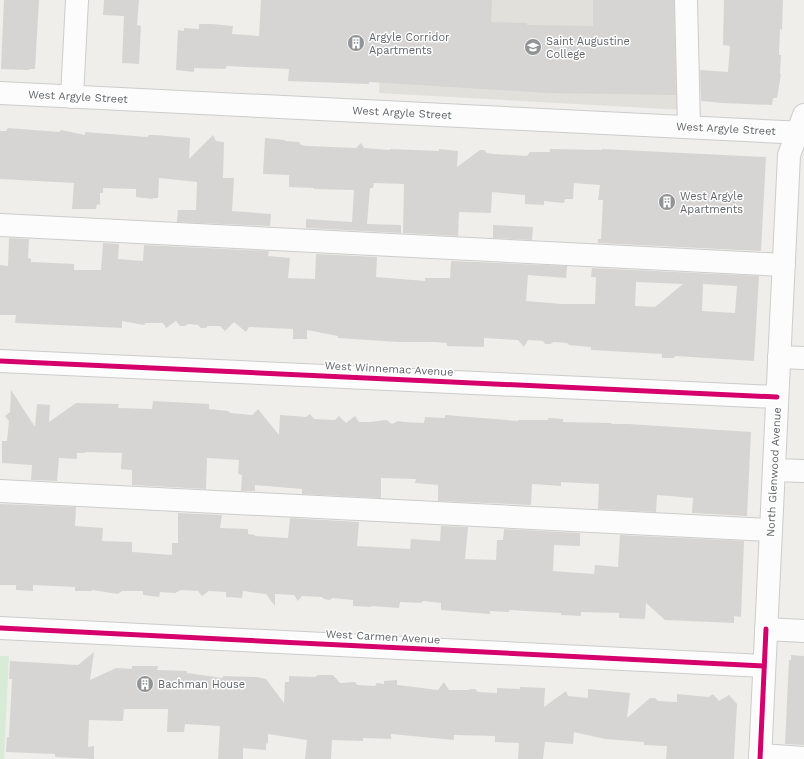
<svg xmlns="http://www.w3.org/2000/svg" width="804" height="759" font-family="'Work Sans',sans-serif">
<rect width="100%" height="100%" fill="#efeeea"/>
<polygon fill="#e2e0da" points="383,0 684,0 684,110 379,93"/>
<polygon fill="#d8ebd6" points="0,656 9,656 4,759 0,759"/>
<g fill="#d6d5d3" fill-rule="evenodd">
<polygon points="4,0 39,0 35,69 29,69 29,70 1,69"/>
<polygon points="104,0 139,0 137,25 141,26 139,64 122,63 124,16 103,15"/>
<polygon points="261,0 492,0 491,22 527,23 527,25 593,26 593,0 674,0 676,95 547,93 369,82 369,84 288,81 289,69 227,66 225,69 194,68 194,72 176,70 178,30 184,31 184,28 199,29 199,24 212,24 233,26 232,34 259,36"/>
<polygon points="724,0 783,0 782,30 780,29 779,55 781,55 780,74 781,74 777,98 773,98 772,105 723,103 701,101 700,70 728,72 730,46 723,45"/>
<polygon points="8,128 59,132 61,130 85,135 85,132 147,137 149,135 155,135 190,138 189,159 213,135 216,141 224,142 223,178 234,178 232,211 271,214 270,226 177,222 178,210 196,210 197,182 159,178 158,198 153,198 153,199 136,197 136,189 103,188 103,193 100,193 100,205 97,204 96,209 72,209 74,183 0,179 0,131 6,131"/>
<polygon points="265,138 285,140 285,141 299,142 301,145 308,146 356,148 361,143 364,148 390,150 390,149 439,151 439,149 458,151 457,167 480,150 484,150 487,153 494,154 527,156 530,152 550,152 550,149 602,150 602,149 766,157 761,251 598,243 598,239 601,239 603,200 598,200 600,185 574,183 573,199 565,199 564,203 544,201 544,205 525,204 525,195 492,192 491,213 459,212 458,236 403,233 404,184 374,183 373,188 370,188 367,224 401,225 401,233 306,228 306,219 352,222 354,190 314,189 314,188 289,187 289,175 263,174"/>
<polygon points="493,225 533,227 532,240 493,238"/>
<path d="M 9,238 L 29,239 L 28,258 L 31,259 L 31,262 L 74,264 L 74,270 L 101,270 L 103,243 L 119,244 L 118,259 L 143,261 L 144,245 L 269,251 L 268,256 L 290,258 L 288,278 L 315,279 L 316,254 L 377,257 L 376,277 L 425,281 L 425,278 L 450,278 L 451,261 L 567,266 L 566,278 L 528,275 L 526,301 L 562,304 L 595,304 L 596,277 L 591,277 L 592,268 L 759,276 L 754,361 L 675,356 L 674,358 L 662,358 L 662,354 L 591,350 L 591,347 L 569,345 L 567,343 L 554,342 L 550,344 L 545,344 L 543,341 L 528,340 L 524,347 L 518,340 L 484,338 L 484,347 L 447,346 L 447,343 L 434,342 L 398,342 L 338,338 L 338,336 L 307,330 L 307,339 L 293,339 L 293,329 L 249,327 L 246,332 L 234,322 L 225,331 L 220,326 L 208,326 L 206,328 L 201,328 L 198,325 L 188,324 L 185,326 L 180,326 L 176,321 L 166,328 L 163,323 L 146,323 L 144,325 L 122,321 L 122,328 L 15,323 L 16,315 L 0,315 L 0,265 L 8,266 ZM 636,282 L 683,284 L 655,307 L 635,306 ZM 703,284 L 737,286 L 735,313 L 702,311 Z"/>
<polygon points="11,390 35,427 37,404 50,405 49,422 76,403 119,404 118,408 152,409 153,401 209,404 209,409 228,411 230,413 252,415 258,409 279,435 280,415 306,417 310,414 314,419 335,420 339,416 346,423 355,416 359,422 370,422 386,420 392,424 398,421 404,422 424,423 425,417 445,418 445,415 518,421 518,420 548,420 548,418 563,419 563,422 611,423 612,424 628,424 751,432 747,516 692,513 693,498 657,495 656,512 598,509 599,484 561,482 561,486 532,484 531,505 438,501 438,485 415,483 416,479 381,478 381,498 302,494 302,489 255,485 255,491 241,491 242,475 238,474 239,460 207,458 206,489 132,485 132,470 121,469 122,453 85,452 85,453 77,453 77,459 59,458 57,481 31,480 32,465 2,463 2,441 7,441 9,421 5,416 10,412"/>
<polygon points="0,504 76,507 75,526 103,528 102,541 132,542 132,552 172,555 172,543 178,543 178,513 222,515 220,528 248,529 248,534 255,535 255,536 288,538 290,518 359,522 357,546 410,549 411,539 440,541 441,526 468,527 465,559 496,560 497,540 503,540 504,529 580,533 580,546 554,545 553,571 594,574 595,565 618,567 620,535 744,541 741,617 734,616 734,623 665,620 646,603 645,619 619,618 619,613 581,612 581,616 561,615 561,613 509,610 509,612 490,611 490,614 465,612 441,610 441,603 423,601 421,603 400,602 399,608 371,606 371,607 353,606 353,600 332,598 330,600 324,599 322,597 302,596 298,601 294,595 275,594 275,606 266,594 243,591 242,598 226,597 226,592 209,591 202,596 198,591 181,590 175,593 160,592 159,597 143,595 143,591 122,591 118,594 92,590 92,591 75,591 75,587 33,585 33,591 16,590 16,585 0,585"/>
<polygon points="94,652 90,680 116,668 132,669 132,666 158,666 157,670 187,671 187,673 223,678 223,676 257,677 266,679 284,703 285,682 289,682 289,676 315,677 318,675 333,675 340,683 355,682 357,685 375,686 377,683 384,684 384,681 397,680 397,685 438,690 444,682 449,690 468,690 471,689 475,689 478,692 497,693 497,688 520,689 520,687 545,688 544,707 566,691 568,696 588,698 588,689 630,693 627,718 650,698 655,698 658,701 677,702 677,694 709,697 713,694 719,701 729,695 737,704 734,759 666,759 667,746 644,745 644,742 605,739 574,732 573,744 545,742 543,759 518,759 519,743 495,742 495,736 454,735 454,740 391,734 391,739 363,738 363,741 332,740 331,759 305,759 307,740 268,734 268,744 266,743 266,750 243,748 243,759 218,759 220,726 185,724 184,732 167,732 168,709 124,709 123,721 89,720 88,747 94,746 94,759 55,757 55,754 6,752 7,737 9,737 12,679 9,679 10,661 78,665"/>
<polygon points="791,655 804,656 804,745 785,744 789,660 791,660"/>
</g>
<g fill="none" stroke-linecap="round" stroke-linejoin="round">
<g stroke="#cbcccc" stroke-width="24">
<g id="minor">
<polyline points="686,0 689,127"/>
<polyline points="0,93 804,133"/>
<polyline points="72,97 77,0"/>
<polyline points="0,225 784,265"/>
<polyline points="779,357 804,358"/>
<polyline points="0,361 777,397"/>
<polyline points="774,470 804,471"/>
<polyline points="0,491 771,530"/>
<polyline points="0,628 764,666"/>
<polyline points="766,629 804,631"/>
<polyline points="760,755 804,758"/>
<polyline points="760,759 789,155 804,115"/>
</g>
</g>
<use href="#minor" stroke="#fdfcfc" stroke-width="22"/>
<g stroke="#fff" stroke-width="8">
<g id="cycleway">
<polyline points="0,361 777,397"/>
<polyline points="0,628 764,666"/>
<polyline points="760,759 766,629"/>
</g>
</g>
<use href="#cycleway" stroke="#d6006c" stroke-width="5"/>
</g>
<defs>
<g id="building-disc" transform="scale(0.9)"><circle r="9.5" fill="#919496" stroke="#fff"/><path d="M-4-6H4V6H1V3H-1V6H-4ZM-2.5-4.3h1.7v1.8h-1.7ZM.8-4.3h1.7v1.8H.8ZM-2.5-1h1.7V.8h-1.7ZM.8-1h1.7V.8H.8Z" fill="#fff"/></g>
<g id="university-disc" transform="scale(0.9)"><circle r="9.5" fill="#919496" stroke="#fff"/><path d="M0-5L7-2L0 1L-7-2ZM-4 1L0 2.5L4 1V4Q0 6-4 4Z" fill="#fff"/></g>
</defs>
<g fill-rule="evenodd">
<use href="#building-disc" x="356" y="43"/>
<use href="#university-disc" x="533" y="47"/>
<use href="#building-disc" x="667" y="202"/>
<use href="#building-disc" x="145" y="684"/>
</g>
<g text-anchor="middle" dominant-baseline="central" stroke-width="3" stroke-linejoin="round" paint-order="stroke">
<g font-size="11" fill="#5f6368" stroke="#fff" text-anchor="start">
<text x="369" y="37">Argyle Corridor<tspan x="369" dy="13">Apartments</tspan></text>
<text x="546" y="41">Saint Augustine<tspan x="546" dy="13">College</tspan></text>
<text x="680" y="196">West Argyle<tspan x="680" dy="13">Apartments</tspan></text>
<text x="158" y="684">Bachman House</text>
</g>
<g font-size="11" fill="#5f6368" stroke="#fff">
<text transform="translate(78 97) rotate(3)">West Argyle Street</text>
<text transform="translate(402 113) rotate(3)">West Argyle Street</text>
<text transform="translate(726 129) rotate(3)">West Argyle Street</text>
<text transform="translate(389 369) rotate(3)">West Winnemac Avenue</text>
<text transform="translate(774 472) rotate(-87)">North Glenwood Avenue</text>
<text transform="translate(383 637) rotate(3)">West Carmen Avenue</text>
</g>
</g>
</svg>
